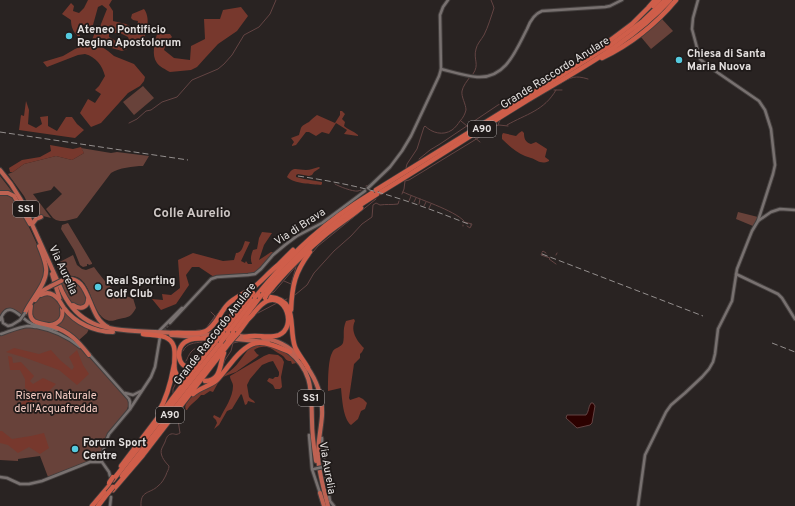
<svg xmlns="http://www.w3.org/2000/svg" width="795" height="506" font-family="Overpass,sans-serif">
<rect width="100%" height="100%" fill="#292322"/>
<g fill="#68423a">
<polygon points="662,19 673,31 651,49 641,37"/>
<polygon points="143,86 154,98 134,115 123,102"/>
<path d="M 81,148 L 111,153 L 117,152 L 149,156 L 143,166 C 133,166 119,168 111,173 L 77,218 L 65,221 L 60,221 L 56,220 L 53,218 L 46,209 L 62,194 L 54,186 L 51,190 L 33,194 L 51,218 L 35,214 L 32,212 L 24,196 L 8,174 L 13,172 L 24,164 L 56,156 L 72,160 L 84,153 Z"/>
<path d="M 0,176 L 7,185 L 13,193 L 42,255 L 45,269 L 43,280 L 22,315 C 13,308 5,303 0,317 Z"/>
<polygon points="738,212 758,217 753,226 736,219"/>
<polygon points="68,223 92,263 92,264 89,265 88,264 87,264 87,266 83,267 80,265 74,250 61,229 62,225"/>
<path d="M 73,255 L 77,265 L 82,269 L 86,270 L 94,267 C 105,282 114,294 133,298 L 136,308 C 131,317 129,317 119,319 C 115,320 111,322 107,320 C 103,319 100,315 98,312 C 88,295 88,270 62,277 L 56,264 Z"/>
<path d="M 63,281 L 73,281 C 81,286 86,292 87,302 L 83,307 L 73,304 L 67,296 L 60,283 Z"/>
<path d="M 47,295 C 65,298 69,328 43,322 C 39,321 36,321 34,318 C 29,312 34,301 41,297 C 42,296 45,295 47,295 Z"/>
<path d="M 65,310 L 89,329 L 87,333 L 79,340 L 70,333 L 55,326 C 61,321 64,319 65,310 Z"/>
<path d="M 30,327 L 46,330 L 61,336 L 84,351 L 129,400 C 129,415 115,423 108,435 C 103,442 102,452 99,459 L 91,459 L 87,462 L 48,477 L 40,456 L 18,459 L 18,461 L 0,460 L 0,336 C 10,332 19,328 30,327 Z"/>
</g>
<g fill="#77382d">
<path d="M 88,0 L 112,0 L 109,5 L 113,11 L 113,21 L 126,24 L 133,28 L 137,27 L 138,21 L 133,20 L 131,18 L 132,14 L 144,9 C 152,20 145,36 141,47 C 131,47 131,46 128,37 L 120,33 L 109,33 L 109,37 L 126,47 L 127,49 L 122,51 L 108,47 L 103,43 L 97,42 L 92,40 L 95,32 L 99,29 L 107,9 L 102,5 L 98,7 L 93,25 L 89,27 L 81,24 L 78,28 L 80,36 L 79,37 C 73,33 71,26 71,20 L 62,14 L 71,3 L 74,6 L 73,11 L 79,13 L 84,8 Z"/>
<path d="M 241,7 L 248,16 L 237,31 L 218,44 L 206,57 L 197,67 L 191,70 L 170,72 C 166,70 159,66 157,63 C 151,55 155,42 157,34 L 170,34 L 172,37 L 166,43 L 164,50 L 174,58 L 190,60 L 191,46 L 205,39 L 204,19 L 220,19 L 223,10 Z"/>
<path d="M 89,43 L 96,43 L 108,51 L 114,56 L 134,64 L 145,77 L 144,81 L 140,86 L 128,93 L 101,123 L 91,127 L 80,113 L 88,99 L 95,103 L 101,94 L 95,90 L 99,86 L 105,76 C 102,65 96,57 85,54 L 78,55 L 47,67 L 43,62 L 63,56 L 75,49 Z"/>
<polygon points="26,101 29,110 28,124 36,128 42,124 40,117 48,116 48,126 57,131 66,117 72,117 77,124 84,130 75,138 19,130 21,115 24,116"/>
<path d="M 340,111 L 342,111 L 345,114 L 342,119 L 345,122 L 344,126 C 348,130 354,131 358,135 L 358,136 L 344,134 L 347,130 L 336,123 L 329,134 L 322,132 L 316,136 L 309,132 L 306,132 L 296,145 L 292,146 L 292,145 L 294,142 L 291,138 L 299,135 C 302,125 300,127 309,122 C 311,120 314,117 317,115 L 335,123 L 340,115 Z"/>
<path d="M 522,131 L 524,133 C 524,138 525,142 531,144 L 536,142 L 547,149 L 545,157 L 549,160 L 549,161 C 541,165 537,160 531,158 C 529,157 527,157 525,156 C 516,152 509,146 502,139 L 502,135 L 503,133 L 516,136 L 519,133 Z"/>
<polygon points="50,145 73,149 81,147 84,153 72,160 56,156 24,164 13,172 10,172 9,168 22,160 40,157 51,151"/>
<path d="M 319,167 L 320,168 L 314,172 L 312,175 L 309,176 L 298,174 L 296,175 L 296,177 L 304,179 L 322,182 L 322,184 L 321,185 C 312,184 294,184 287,177 C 293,165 296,170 306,170 C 310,170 314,168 319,167 Z"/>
<path d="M 262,232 L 272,233 L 264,245 L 259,260 L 271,252 L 273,252 C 268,260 262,267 255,273 L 214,277 L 199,267 L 192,267 L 186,275 L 189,285 L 176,304 L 161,310 L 152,299 L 163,300 L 162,294 L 171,295 L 180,288 L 178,260 L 193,253 L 223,261 L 234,260 L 236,253 C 242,253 243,246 245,241 L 250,242 L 241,261 L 245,263 L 246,261 L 248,264 L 252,264 C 250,259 251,255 253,250 L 257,249 L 259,238 Z"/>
<path d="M 354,319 L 355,321 C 350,331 357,341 364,348 L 362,352 L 360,354 L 360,358 L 354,364 L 349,398 L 350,400 L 359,397 L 363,399 L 367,403 L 365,409 L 361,411 L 358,419 L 351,425 C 343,419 342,398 341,388 L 328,391 C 328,382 328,360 332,353 C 334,347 341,348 343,343 C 345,335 342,331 346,321 Z"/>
<path d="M 256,345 C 273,346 283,349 296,361 L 296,363 L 292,364 L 291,361 C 286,361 286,359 283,356 C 281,354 277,353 275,351 C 269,346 261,345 254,350 L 257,354 L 259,355 L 257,357 L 236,372 L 228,375 L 223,377 L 218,383 L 213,392 L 210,391 L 204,395 L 201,395 C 197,401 190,404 187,410 L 186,410 C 185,407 185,407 186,404 C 193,392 212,383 223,375 C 234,371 240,360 247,351 L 248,349 Z"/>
<polygon points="14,348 39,354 51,350 60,360 72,370 74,367 69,357 77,350 83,365 89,374 77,385 59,370 26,358 6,352"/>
<path d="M 269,354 L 278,355 L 282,358 L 284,362 L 281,377 L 282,387 L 280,389 L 275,389 L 273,385 L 267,381 L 269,378 L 273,379 L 275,377 L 278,377 L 279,375 L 279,372 L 273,361 L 269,362 L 262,365 L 250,379 L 247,385 L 249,397 L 251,399 L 254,401 L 255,403 L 248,401 L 247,404 L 245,405 L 242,395 L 241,394 L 232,409 L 227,411 L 219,425 L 214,429 L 217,423 L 216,420 L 213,417 L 214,415 L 220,418 C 225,408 233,397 233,386 C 233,382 230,380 230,376 L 264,356 Z"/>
<polygon points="8,356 12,357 13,363 21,362 34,376 30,381 33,384 43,378 56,384 42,398 21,407 20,404 33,393 25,388 25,379 20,370 10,370"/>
<polygon points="0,431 2,431 12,439 31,436 44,433 49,448 40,454 29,447 18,453 8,445 0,443"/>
</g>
<path fill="#2c0100" stroke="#634443" d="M 591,403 L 593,403 L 595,406 L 592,423 L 590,425 L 577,428 L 566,418 L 567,415 L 586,415 C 589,412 588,407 591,403 Z"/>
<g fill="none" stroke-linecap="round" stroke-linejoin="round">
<g stroke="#634443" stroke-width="1">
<path d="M 473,74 C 480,64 473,60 476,49 C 477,44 481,40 484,35 C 488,27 491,17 494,8 L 493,5 L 491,0"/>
<path d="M 560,84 C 571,77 575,75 588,79"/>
<polyline points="554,90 562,90"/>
<polyline points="461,121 467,126 469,128"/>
<polyline points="129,123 137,119 146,111 151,110 162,102 177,97 192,80 218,69 224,64 232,55 244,35 259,27 270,14 276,0"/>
<polyline points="498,125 500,120"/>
<path d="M 507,125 C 526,114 544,111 556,90"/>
<polyline points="474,137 480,142"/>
<polyline points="419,159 430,150 440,144 498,105 523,92"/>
<path d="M 406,168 L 407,164 L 417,149 L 424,127 L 425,126 C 432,133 443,136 452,130 C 455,128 458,124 460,121 C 463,118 465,114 466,110 C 466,104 461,97 462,91 C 463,86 467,81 470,77"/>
<polyline points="405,181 409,180 478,138 495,126 499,125 508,126"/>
<path d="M 335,184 C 338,186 353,192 358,191 C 359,191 360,190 361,190"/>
<polyline points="366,186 369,185"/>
<path d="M 403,192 C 418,199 454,210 464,221"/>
<polyline points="402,194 404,189 405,181"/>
<polyline points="409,201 411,196"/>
<polyline points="414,202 416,198"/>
<polyline points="419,204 420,199"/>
<polyline points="424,206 426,202"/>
<polyline points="429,208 431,204"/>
<polyline points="464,222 472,224 471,226"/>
<polyline points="463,226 463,225"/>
<polyline points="467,226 470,228 471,226"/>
<polyline points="313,252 318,246 376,199"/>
<polyline points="542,252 543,251 546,253"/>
<polyline points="542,253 541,255 550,258 549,259 556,264"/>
<polyline points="556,255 557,253"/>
<polyline points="284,281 291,284 296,267"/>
<polyline points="272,293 274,292 303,258"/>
<path d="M 295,295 L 307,285 L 314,273 L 334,251 L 351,236 L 362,224 L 372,217 L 373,205 L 376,203 L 380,205 C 386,204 391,205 398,204 L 399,201"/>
<polyline points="284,300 287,299"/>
<polyline points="229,306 237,300"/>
<polyline points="211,312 215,316"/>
<polyline points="258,313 277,303"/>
<polyline points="207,327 215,316"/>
<polyline points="208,327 224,305"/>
<polyline points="211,330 217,324 226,310"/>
<polyline points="190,331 201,330"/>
<polyline points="218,332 227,320"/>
<path d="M 183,351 C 187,343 194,343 202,342"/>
<path d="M 186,361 C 188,358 189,354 191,352 C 196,346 205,346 211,341"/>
<polyline points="193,363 197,355 201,352"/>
<polyline points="221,372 225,360 231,351 233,343 238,342"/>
<polyline points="180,376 182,371"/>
<polyline points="173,393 173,389 178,379"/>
<path d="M 141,506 C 140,490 150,494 158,486 C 162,483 164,479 166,475 C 167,471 169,470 169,466 C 164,461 159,454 162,448 C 163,446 164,444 165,442 C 166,439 167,435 171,434 C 175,433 175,436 180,433 L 178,420 L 183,412"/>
</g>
<polyline stroke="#453f3e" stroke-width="2.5" stroke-dasharray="2.5 1" stroke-linecap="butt" points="162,333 170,323"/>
<g stroke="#443f3e" stroke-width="4.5">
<g id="tertiary">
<polyline points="698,0 693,18 692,29 700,59 708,66 759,101 765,110 771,129 775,165 773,174 758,221"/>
<path d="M 441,69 C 453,72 465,76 477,77 C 506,79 516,50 527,29 C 530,21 534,14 542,11 L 605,7 L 610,6 L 622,0"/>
<polyline points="368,188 390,167 402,151 411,136 439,76 441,69 440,15 443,7 448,0"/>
<polyline points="736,274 778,294 782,298 795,319"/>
<polyline points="2,318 3,323 8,326 12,325 20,320"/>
<path d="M 0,320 C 9,297 20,319 32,324 C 40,327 49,327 57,330"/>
<polyline points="170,323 211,279 217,277 248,275 255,274 261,269 273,255 285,245 297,236 322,223 365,191"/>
<polyline points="159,331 182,308"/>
<path d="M 1,334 C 10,331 19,327 28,326 C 31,326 34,327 37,327 C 53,330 68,337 80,347"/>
<polyline points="89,354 129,399 130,402 130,409"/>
<polyline points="125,393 133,395 141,391"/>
<polyline points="309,435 312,469 320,493"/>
<polyline points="322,438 322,449 325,465 328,490 330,501 334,506"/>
<polyline points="110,476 109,472 102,462 101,459 106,441 109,434 130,409 151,377 155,367 160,337"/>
<polyline points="0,477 7,478 20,484 29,484 42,481 90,462 102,462"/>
<polyline points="110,506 111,497"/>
<polyline points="638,506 645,455 666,412 671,405 685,393 702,377 709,369 713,362 715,354 718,329 732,301 737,269 748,241 752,231 758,221 771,212 780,209 795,210"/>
</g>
</g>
<g stroke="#443f3e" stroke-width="6">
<g id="trunk">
<path d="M 0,170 L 11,184 L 21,200 L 63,293 C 79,325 103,329 135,331 C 149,332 162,332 175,333"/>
<polyline points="0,193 8,193 14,196 30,224"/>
<polyline points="33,223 36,219 41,217"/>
<polyline points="52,274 60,300"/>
<path d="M 63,280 C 92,272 86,317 108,327"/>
<path d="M 41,295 C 48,291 54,294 59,300"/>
<polyline points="35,300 42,291 51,286"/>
<path d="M 73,305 C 80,310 88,308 88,299"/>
<path d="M 31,306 C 30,312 29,317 34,321 C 39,324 46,324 52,326 C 70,332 78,341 89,355"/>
<path d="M 64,308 C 75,323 95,332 113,332"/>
<path d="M 25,313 C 31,299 48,283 46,268 C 45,260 42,253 39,246"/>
<path d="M 50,325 C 59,324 64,318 62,309"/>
<polyline points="198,334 218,335"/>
<polyline points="171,335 198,337"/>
<polyline points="239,336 248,337"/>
<path d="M 263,338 C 277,340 289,346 299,357"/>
<polyline points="236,339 268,342"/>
<path d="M 288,351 C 314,372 311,392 312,421 C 312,434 314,448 316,461"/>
<path d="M 307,367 C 317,381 323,398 322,416 C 321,429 318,441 318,454 C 318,471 324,489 328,506"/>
<polyline points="320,493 324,506"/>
</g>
</g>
<g stroke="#443f3e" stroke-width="6">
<g id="motorway">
<polyline points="653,6 659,0"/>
<polyline points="596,51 632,24 648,8 655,0"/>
<path d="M 602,58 C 631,44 656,24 676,0"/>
<polyline points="376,190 612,44 643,21 665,0"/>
<path d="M 381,192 C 429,163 476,132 523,103 C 574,72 630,44 670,0"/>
<polyline points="276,267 293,250"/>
<path d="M 258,294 C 292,252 326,221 372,193"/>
<path d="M 263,294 C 295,254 333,221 377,194"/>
<path d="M 267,294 C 284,273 303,254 324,236 C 336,226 349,218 361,208"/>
<path d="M 270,297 C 299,300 288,327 295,347 C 298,354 304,361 308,368"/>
<path d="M 291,310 C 292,285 295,272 310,252"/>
<path d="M 229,321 C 234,312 235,300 247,296"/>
<path d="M 172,333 C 182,332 198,335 206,331 C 216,326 220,312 228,304 C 235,297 246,293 254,287 C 262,281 269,272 277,266"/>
<polyline points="223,333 250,297"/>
<polyline points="228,333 255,297"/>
<polyline points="233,333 260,297"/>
<polyline points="238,333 249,318"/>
<path d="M 143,334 C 150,335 158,335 165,337 C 186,346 163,373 184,379"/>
<path d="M 245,337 C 256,334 269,339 279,335 C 297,327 286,293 267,301 C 258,305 254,315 247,320"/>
<path d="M 197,363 C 181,377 171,349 187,341 C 195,337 204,339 212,338"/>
<path d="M 205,381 C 222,380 219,365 224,353"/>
<path d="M 193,394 C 200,388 210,386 217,380 C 222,375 226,369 231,363 C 252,336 261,340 290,352"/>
<path d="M 158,413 C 167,398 171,382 174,365"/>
<polyline points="121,466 216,341"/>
<polyline points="122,476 228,340"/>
<polyline points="113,480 221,342"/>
<polyline points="113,490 143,455 230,342"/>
<polyline points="92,506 109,486"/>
<polyline points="98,506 108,493"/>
</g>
</g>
<use href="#tertiary" stroke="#787170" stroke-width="2.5"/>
<use href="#trunk" stroke="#be6252" stroke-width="4"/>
<use href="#motorway" stroke="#cf5e4a" stroke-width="4.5"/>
<g stroke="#938e8d" stroke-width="1" stroke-dasharray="6 3" stroke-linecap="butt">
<polyline points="0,132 188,160"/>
<path d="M 298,176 C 331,181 363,187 394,197 C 420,205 445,215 471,225"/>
<polyline points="542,254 703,316"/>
<polyline points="772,343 795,352"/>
</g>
<g stroke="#443f3e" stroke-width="4.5" stroke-linecap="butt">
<g id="tertiary-bridge">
<polyline points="20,320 25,313"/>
<polyline points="314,469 323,467"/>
</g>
</g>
<g stroke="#443f3e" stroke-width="6" stroke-linecap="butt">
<g id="trunk-bridge">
<polyline points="51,286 63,280"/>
<polyline points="59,300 64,308"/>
</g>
</g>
<g stroke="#443f3e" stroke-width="6" stroke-linecap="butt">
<g id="motorway-bridge">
<polyline points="250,297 253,293"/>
<polyline points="255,297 258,294"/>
<polyline points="260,297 263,294"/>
<polyline points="265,298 267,294"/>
<polyline points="228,340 233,333"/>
<polyline points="216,341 223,333"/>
<polyline points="221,342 228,333"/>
<polyline points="230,342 238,333"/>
<polyline points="109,483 113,477"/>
<polyline points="108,493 113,487"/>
</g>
</g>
<use href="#tertiary-bridge" stroke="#787170" stroke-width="2.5"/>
<use href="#trunk-bridge" stroke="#be6252" stroke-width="4"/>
<use href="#motorway-bridge" stroke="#cf5e4a" stroke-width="4.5"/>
</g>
<g fill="#55cadf" stroke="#1f1a19" stroke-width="1.5">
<circle cx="69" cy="36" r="4"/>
<circle cx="679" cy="60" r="4"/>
<circle cx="98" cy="287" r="4"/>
<circle cx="75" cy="449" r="4"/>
</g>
<g text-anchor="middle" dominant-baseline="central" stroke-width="3.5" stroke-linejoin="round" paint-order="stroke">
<g fill="#1f1a19" stroke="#a9a5a4" stroke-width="1">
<rect x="468" y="121" width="28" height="16" rx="3"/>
<rect x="13" y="201" width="26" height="16" rx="3"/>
<rect x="298" y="390" width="26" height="16" rx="3"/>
<rect x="156" y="407" width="28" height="16" rx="3"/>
</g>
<g font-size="10" font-weight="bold" fill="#e4e0df">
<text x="482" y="129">A90</text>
<text x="26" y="209">SS1</text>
<text x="311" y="398">SS1</text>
<text x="170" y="415">A90</text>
</g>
<g font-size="11" font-weight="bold" fill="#e4e0df" stroke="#1f1a19" text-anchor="start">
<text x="77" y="30">Ateneo Pontificio<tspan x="77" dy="13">Regina Apostolorum</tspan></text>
<text x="687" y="54">Chiesa di Santa<tspan x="687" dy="13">Maria Nuova</tspan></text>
<text x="106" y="281">Real Sporting<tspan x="106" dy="13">Golf Club</tspan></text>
<text x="83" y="443">Forum Sport<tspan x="83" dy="13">Centre</tspan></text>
</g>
<g font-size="11" fill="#e4e0df" stroke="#1f1a19">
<text transform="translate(555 73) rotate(-32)">Grande Raccordo Anulare</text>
<text transform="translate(300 227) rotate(-33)">Via di Brava</text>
<text transform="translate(63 270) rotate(65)">Via Aurelia</text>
<text transform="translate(215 334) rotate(-52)">Grande Raccordo Anulare</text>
<text transform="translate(327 468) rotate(80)">Via Aurelia</text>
</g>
<g font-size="11" fill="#f3cac1" stroke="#1f1a19">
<text x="56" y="396">Riserva Naturale<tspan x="56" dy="13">dell'Acquafredda</tspan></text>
</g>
<g font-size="13" font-weight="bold" fill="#cec7c5" stroke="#1f1a19">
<text x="192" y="214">Colle Aurelio</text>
</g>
</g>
</svg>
